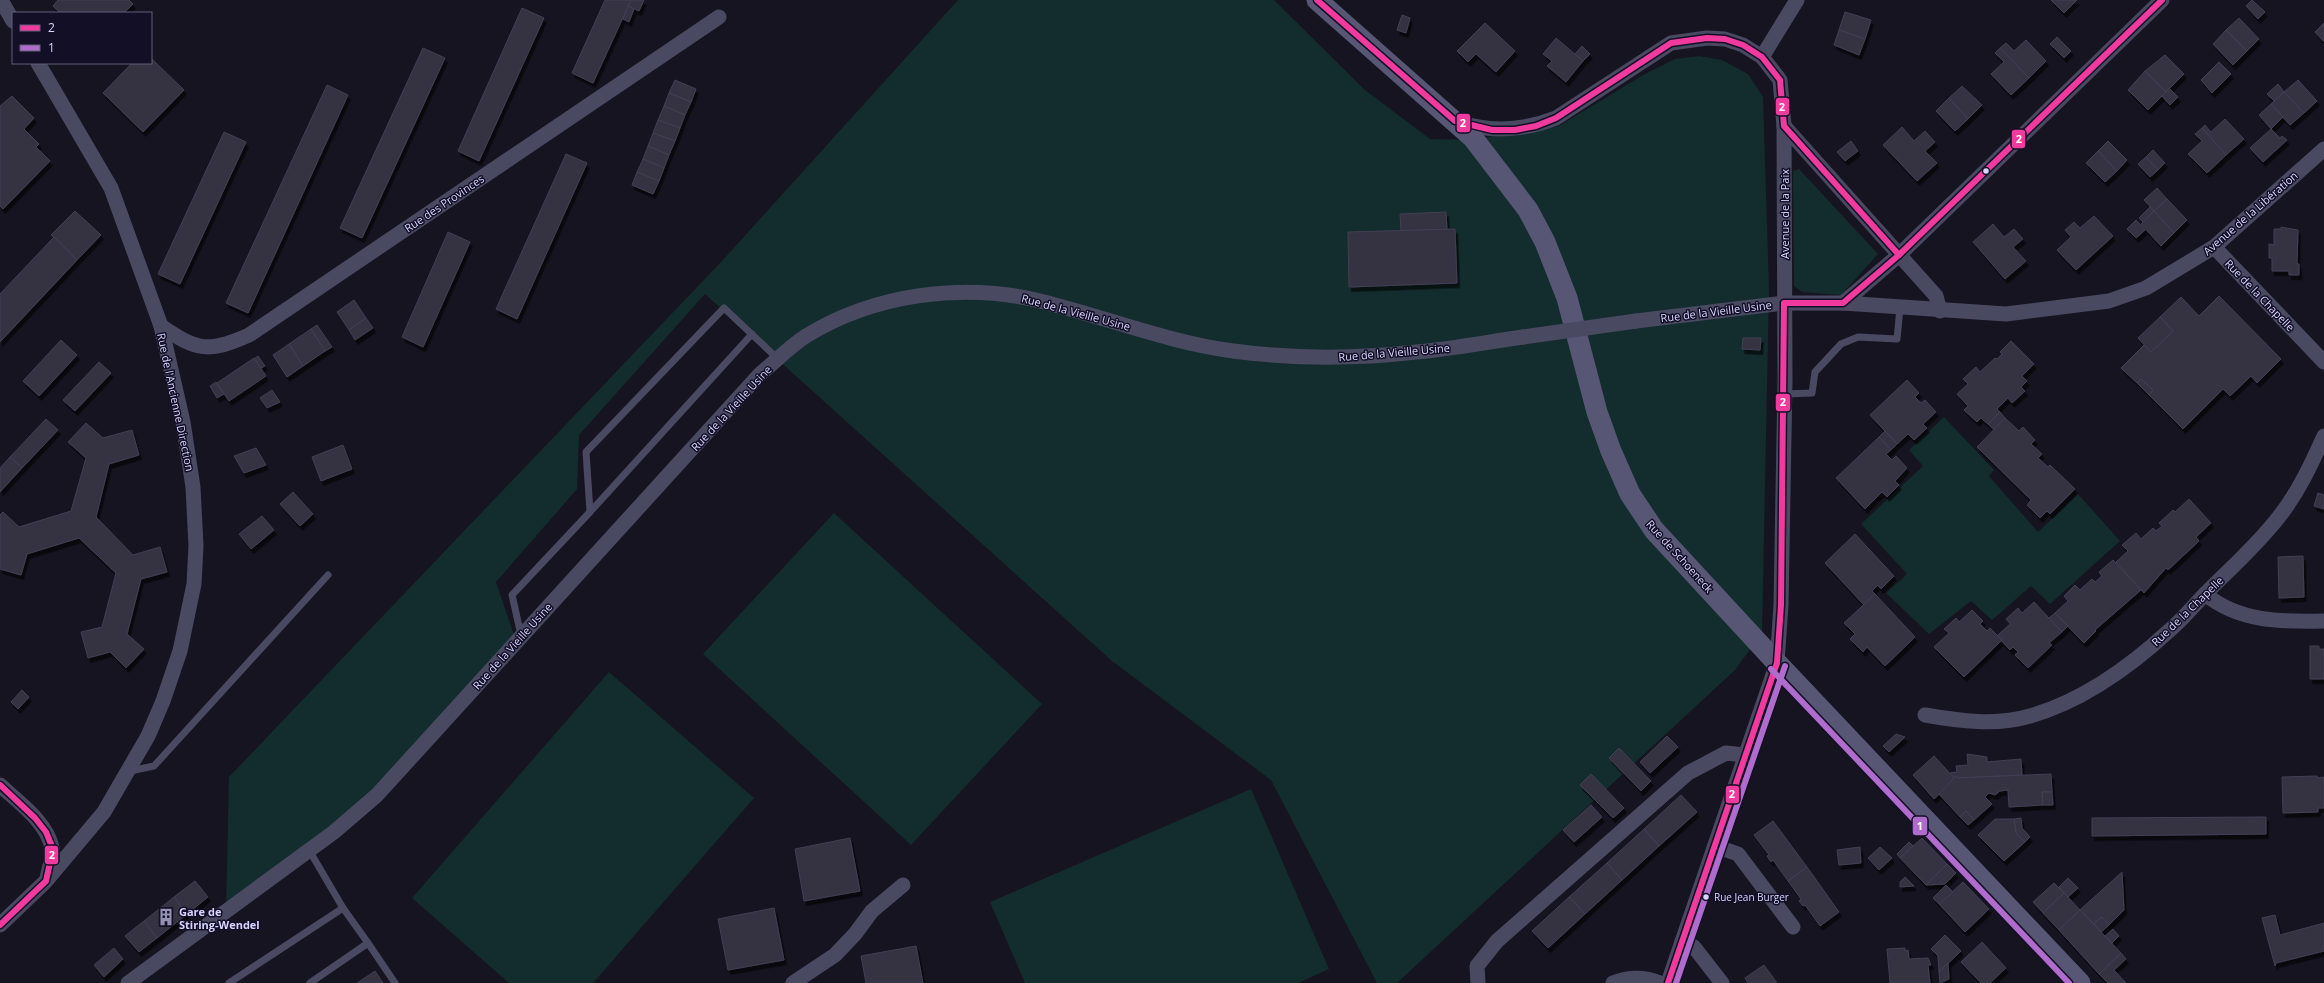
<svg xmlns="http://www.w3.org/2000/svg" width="2324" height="983" font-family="'Open Sans',sans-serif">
<defs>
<filter id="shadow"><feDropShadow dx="2.5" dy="4.5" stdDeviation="0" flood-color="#0009"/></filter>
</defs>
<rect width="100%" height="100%" fill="#161421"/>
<g fill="#132c2d">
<polygon points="958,0 1274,0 1365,90 1430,139 1472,140 1498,135 1522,135 1559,126 1643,75 1675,59 1699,56 1722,60 1748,74 1763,97 1769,289 1762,633 1735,670 1397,983 1377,983 1271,780 1112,661 705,294 579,435 577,489 496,582 515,638 378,790 226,909 229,777 721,262"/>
<polygon points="1799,169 1878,254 1841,295 1802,292 1794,286 1793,171"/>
<polygon points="1944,417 1994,470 1989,476 2038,532 2078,494 2120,541 2050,604 2031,586 1992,620 1971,601 1929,634 1886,593 1907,574 1861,524 1923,466 1909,450"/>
<polygon points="834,513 1042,704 911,845 703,654"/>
<polygon points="609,672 754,798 593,983 509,983 412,898"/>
<polygon points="1251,789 1329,969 1298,983 1025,983 990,902"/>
</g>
<g fill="#343243" stroke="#433f54" filter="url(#shadow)">
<polygon points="58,0 129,0 133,4 124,13 60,13 53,6"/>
<polygon points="605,0 631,0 593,83 572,73"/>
<polygon points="631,0 644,0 639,11 628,6"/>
<polygon points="2051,0 2077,0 2064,13"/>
<polygon points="2252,0 2265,12 2258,19 2246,6"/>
<polygon points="628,6 634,9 629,22 623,19"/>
<polygon points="522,8 544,18 479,161 458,151"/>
<polygon points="1845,12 1871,20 1865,39 1839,30"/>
<polygon points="1402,15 1410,18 1406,33 1397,30"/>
<polygon points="2239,18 2259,39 2247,51 2226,30"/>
<polygon points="1485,23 1515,51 1496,72 1476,54 1468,62 1457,51"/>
<polygon points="2324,23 2324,42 2315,32"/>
<polygon points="1839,30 1865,39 1859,55 1834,45"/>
<polygon points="2226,30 2247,51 2233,65 2213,44"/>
<polygon points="2057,37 2071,51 2064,58 2050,44"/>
<polygon points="1556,38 1583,61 1566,82 1547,66 1552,61 1543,54"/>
<polygon points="2026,40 2046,61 2029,78 2000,48 2006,43 2014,51"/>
<polygon points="1582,46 1590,54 1583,61 1575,54"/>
<polygon points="423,48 445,58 362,238 340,228"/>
<polygon points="2000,48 2029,78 2011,95 1991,74 2004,62 1995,53"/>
<polygon points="2165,55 2184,74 2166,92 2145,71"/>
<polygon points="151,58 184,90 143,132 103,93 132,63 151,63"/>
<polygon points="2219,62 2231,74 2212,93 2201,80"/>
<polygon points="2145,71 2166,92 2148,110 2128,90"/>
<polygon points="675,80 696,89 691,102 669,93"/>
<polygon points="2298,80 2317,101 2304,113 2284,92"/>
<polygon points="2278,84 2284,92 2274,101 2267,94"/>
<polygon points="327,85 348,95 248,313 226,303"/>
<polygon points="1962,86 1982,105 1968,119 1949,98"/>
<polygon points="2169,88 2178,97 2170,105 2162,96"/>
<polygon points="2284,92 2304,113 2290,125 2271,104"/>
<polygon points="669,93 691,102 685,115 664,106"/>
<polygon points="12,96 34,118 24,129 39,144 36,147 50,161 3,209 0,206 0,106"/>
<polygon points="1949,98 1968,119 1955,131 1936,111"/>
<polygon points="2271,104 2283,117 2271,129 2259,115"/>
<polygon points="664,106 685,115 680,128 658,120"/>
<polygon points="2225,119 2244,139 2226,155 2202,128 2205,125 2211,132"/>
<polygon points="658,120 680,128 675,141 653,133"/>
<polygon points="1902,127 1914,141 1925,131 1935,142 1925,151 1937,163 1917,181 1883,145"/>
<polygon points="2202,128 2226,155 2207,173 2188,154 2202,141 2195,134"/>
<polygon points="2271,129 2280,138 2282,136 2287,140 2263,162 2250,148"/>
<polygon points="224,132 246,142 180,284 158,274"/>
<polygon points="653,133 675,141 669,155 648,146"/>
<polygon points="1851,141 1858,151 1845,161 1837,152"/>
<polygon points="2108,141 2127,160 2117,171 2098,151"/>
<polygon points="648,146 669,155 664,168 643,159"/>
<polygon points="2153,150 2165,163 2158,170 2146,157"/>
<polygon points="2098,151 2117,171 2105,182 2086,163"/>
<polygon points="566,154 587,163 517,319 496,309"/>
<polygon points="2146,157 2158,170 2150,177 2138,164"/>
<polygon points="643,159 664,168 659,181 637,172"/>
<polygon points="637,172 659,181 653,194 632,185"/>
<polygon points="2157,188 2167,199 2154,211 2144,200"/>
<polygon points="2167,199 2187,220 2174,233 2154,211"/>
<polygon points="2150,207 2154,211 2143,222 2139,218"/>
<polygon points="75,211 101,235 77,260 51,235"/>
<polygon points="2154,211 2174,233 2161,246 2141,224"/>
<polygon points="1446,212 1447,230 1401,231 1400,214"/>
<polygon points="2094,216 2113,236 2076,270 2057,250 2071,237 2065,230 2074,222 2080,228"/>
<polygon points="2136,220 2145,230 2136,238 2127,229"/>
<polygon points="1993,224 2004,237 2014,229 2023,239 2013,247 2026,261 2005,279 1973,242"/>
<polygon points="2281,227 2298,230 2297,264 2299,264 2299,275 2289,275 2289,271 2272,271 2272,258 2269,258 2269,244 2274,245 2274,229 2281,229"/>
<polygon points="1455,229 1457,283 1349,287 1348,232"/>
<polygon points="448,232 470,242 423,347 402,337"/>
<polygon points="54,237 77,260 0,342 0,294"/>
<polygon points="2219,296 2281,359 2257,383 2251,376 2230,396 2223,389 2183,429 2149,395 2153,390 2141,379 2137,383 2121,368 2144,345 2151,352 2173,331 2160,317 2181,297 2199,316"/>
<polygon points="354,300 366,318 349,330 337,312"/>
<polygon points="2160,317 2173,331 2151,352 2138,338"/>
<polygon points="366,318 373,328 355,340 349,330"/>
<polygon points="317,325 332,347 325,351 311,329"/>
<polygon points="311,329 325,351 303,366 289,344"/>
<polygon points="1743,338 1761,338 1760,350 1742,349"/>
<polygon points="61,340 77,355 39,396 23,381"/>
<polygon points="2011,341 2034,364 2022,376 2027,381 2021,387 2025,391 2012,403 2008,398 1997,409 2000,412 1988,424 1981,418 1977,422 1964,410 1968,406 1957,394 1968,384 1963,379 1976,367 1980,372 1995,358 1997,359 2002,354 2000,352"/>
<polygon points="289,344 303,366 287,377 273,355"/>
<polygon points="258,356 265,366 261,368 254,359"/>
<polygon points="254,358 266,376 229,401 217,383"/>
<polygon points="99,362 111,373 75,411 63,400"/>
<polygon points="2141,379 2153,390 2149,395 2137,383"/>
<polygon points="1907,380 1919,393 1915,397 1921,403 1925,400 1936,412 1923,424 1927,428 1914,440 1908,434 1897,444 1870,415"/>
<polygon points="216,382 224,394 217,398 210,386"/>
<polygon points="272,390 280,402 267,408 260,398"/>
<polygon points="2000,412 2005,418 1994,430 1988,424"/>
<polygon points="2005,418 2019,431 2023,427 2035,440 2031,444 2042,454 2038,458 2048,467 2050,465 2075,489 2050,514 2047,511 2040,518 2027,505 2031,500 1977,447"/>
<polygon points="46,419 58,430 22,468 10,457"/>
<polygon points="86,423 103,438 132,430 139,455 109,464 96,517 133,555 160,547 167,572 141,579 127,634 144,649 126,668 110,652 88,658 81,632 102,627 116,573 79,538 27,554 21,575 0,569 0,515 3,512 19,527 71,511 86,458 68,442"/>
<polygon points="1885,431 1897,444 1891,450 1879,437"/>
<polygon points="1879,437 1891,450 1886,454 1892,460 1896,456 1907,468 1895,481 1899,485 1887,497 1882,492 1865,509 1836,478"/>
<polygon points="343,445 352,469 321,481 312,457"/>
<polygon points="256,448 266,465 244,473 234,456"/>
<polygon points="10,457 22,468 0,492 0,468"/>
<polygon points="293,492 313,514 300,526 280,504"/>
<polygon points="2318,493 2324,495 2324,509 2314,506"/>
<polygon points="2189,499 2211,523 2196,537 2199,541 2168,570 2166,568 2144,593 2116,562 2128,551 2122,545 2136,533 2141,539 2153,528 2156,531 2162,526 2159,523 2173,510 2175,512"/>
<polygon points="262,516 274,530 251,549 239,534"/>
<polygon points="1855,534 1894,576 1881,589 1878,585 1872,591 1875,594 1864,605 1825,563"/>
<polygon points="2303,556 2304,597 2279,598 2278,557"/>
<polygon points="2113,560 2141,590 2095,630 2096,631 2084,643 2055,613 2068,601 2064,596 2075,585 2080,590 2092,579 2095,582 2102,576 2099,572"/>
<polygon points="1875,594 1915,637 1885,666 1867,647 1863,652 1850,639 1855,634 1844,623"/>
<polygon points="2034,602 2062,632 2049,643 2052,645 2028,668 2015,655 2018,652 2013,647 2010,650 1997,636 2010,624 2006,619 2018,608 2022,613"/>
<polygon points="1972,610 1983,621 1980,624 1987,631 1990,628 2002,640 1964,677 1934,647 1949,633 1944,629 1956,618 1959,622"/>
<polygon points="2055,613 2068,626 2062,632 2049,618"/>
<polygon points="2310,646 2319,646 2319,649 2324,649 2324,679 2310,679"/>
<polygon points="22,690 29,697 18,709 11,702"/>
<polygon points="1896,734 1905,737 1889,752 1883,746"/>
<polygon points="1667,736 1678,747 1650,773 1640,762"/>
<polygon points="1619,748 1651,781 1641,791 1609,758"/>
<polygon points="1967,754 1987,757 1987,762 2021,759 2022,775 1954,778 1950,773 1957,772 1956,766 1968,765"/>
<polygon points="1934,756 1955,779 1934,799 1913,775"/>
<polygon points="1591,774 1624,808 1613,818 1580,785"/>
<polygon points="2051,774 2052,792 2042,792 2043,805 2009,807 2008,790 2000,791 1995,795 1989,793 1985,797 1992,804 1974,820 1966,811 1960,817 1939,794 1956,776 1958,778"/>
<polygon points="2317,776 2318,778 2324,777 2324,808 2318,808 2318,812 2283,813 2282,777"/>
<polygon points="2042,792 2052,792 2053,805 2043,805"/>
<polygon points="1681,795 1697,812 1659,846 1644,829"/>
<polygon points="1591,805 1602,817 1574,842 1563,830"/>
<polygon points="1966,811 1974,820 1968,825 1960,817"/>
<polygon points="2266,817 2266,834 2092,836 2092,818"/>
<polygon points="2021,818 2022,828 2030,837 2025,842 2016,833 2014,819"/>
<polygon points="1995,819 2014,819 2016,833 2025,842 2004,861 1978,835"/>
<polygon points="1773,821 1807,867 1788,881 1773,860 1771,862 1767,856 1769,855 1754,835"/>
<polygon points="1644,829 1659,846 1622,880 1607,863"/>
<polygon points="850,838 860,891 804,901 795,849"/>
<polygon points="1922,838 1947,864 1926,885 1900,858"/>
<polygon points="1909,842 1913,846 1900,858 1897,854"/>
<polygon points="1860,847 1861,863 1839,865 1837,850"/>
<polygon points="1880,847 1892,858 1879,870 1868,858"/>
<polygon points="1607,863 1622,880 1585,914 1569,897"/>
<polygon points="1947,864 1956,873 1945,884 1926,885"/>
<polygon points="1807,867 1839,912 1820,926 1805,905 1803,906 1799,901 1801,899 1788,881"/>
<polygon points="2122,872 2124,910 2109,925 2102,917 2094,924 2080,910"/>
<polygon points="1905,877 1914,886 1900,887 1900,882"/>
<polygon points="2068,878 2078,888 2068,897 2059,887"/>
<polygon points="195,881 208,897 187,914 174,897"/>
<polygon points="1963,882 1989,909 1965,932 1939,904"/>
<polygon points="2054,883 2064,893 2043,913 2033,902"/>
<polygon points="1946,885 1953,892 1939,904 1933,898"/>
<polygon points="2064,893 2080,910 2059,930 2043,913"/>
<polygon points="174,897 187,914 157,938 144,921"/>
<polygon points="1569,897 1585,914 1548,948 1532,931"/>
<polygon points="774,908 784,960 728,970 718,919"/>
<polygon points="2080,910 2121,953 2099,974 2059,930"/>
<polygon points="2275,915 2280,935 2324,923 2324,951 2276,963 2275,966 2262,918"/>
<polygon points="2102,917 2109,925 2101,932 2094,924"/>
<polygon points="144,921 157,938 139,952 125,936"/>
<polygon points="2113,929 2119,936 2112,943 2105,936"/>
<polygon points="1945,935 1961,951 1939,972 1938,956 1931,949"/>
<polygon points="1982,942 2006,968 1990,983 1981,983 1961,962"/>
<polygon points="916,946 923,983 866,983 861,956"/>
<polygon points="114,948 123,959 104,977 94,965"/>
<polygon points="1905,948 1905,951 1908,950 1909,959 1928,958 1931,965 1928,965 1930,983 1890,983 1887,949"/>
<polygon points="2121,953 2126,959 2114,970 2126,983 2108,983 2099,974"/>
<polygon points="1948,963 1949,979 1940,983 1939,972"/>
<polygon points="1764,965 1777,983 1748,983 1745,978"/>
<polygon points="375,971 383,983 357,983"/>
</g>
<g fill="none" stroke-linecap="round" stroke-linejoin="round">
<g stroke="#4a4962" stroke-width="7">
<polyline points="1784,394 1812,393 1815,372 1841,344 1858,337 1897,339 1900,308"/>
<polyline points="590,512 752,334"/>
<polyline points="521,635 512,595 590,512 586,452 724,308 778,359"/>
<polyline points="130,771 154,766 328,575"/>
<polyline points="309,850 343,908"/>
<polyline points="368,943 395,983"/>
<polyline points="229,983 343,908 368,943 310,983"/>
</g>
<g stroke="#4a4962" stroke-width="15">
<polyline points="2,2 13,21"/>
<polyline points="1762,57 1797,0"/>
<path d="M 1458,122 C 1492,133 1523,131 1556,118 L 1671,43 L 1707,38 L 1725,39 L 1743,45 L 1762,57 L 1780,80 L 1784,126 L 1785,381 L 1781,605 L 1777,663 L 1668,983"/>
<polyline points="1784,126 1936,296 1940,311"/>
<polyline points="2214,247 2324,362"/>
<polyline points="1843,303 1899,255 2162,0"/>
<polyline points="1636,321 1784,303 1843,303 2006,314 2109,301 2146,288 2214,247 2324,149"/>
<path d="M 161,326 C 197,351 209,353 249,335 L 719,17"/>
<path d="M 2205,594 C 2239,622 2281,622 2324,621"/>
<path d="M 1925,715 C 1959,721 1997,726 2030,716 C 2083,701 2131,666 2171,629 C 2184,618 2195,604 2207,592 C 2231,568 2257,545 2278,518 C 2298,493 2311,465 2324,436"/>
<path d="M 0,785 C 18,802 47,822 52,848 C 54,857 48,870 47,879"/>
<polyline points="1715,846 1738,854 1793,927"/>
<polyline points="0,925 46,881 104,812 148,736 163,701 180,651 194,584 196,546 193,487 183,422 161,326 111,188 38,63"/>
<polyline points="1682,941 1694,947 1722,983"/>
<path d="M 128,983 L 334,832 L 377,795 L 760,374 C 775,362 789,347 806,336 C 874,294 963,282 1040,301 C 1105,317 1167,342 1233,351 C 1294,359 1355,359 1416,352 C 1452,349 1487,342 1523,337"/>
<polyline points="793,983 835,955 855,934 872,911 903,885"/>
<polyline points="1478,983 1477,966 1497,941 1688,773 1726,753 1744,755"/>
<path d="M 1613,983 C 1628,977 1645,977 1660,983"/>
</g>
<polyline stroke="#575674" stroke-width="21" points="1317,0 1473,138 1528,210 1545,242 1567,298 1597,412 1611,451 1630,494 1654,530 1777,663 2080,983"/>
<polyline stroke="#4a4962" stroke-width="15" points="1523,337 1636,321"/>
<g stroke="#130f26" stroke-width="9">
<g id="bus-1">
<polyline points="1317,0 1455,121 1492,130 1515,130 1536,126 1556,118 1671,43 1707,38 1725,39 1743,45 1762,57 1780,80 1784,126 1899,255"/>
<polyline points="0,785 35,818 46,832 53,849 46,881 0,925"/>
<polyline points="1668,983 1777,663 1781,605 1784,303 1843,303 1899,255 2162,0"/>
</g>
</g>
<g stroke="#130f26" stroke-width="9">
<g id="bus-2">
<polyline points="1771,669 2069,983"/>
<polyline points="1676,983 1785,666"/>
</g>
</g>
<use href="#bus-1" stroke="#f13a9d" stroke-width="6"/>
<use href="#bus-2" stroke="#b06ccc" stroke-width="6"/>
</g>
<defs>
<g id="building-bare" transform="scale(1.38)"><path d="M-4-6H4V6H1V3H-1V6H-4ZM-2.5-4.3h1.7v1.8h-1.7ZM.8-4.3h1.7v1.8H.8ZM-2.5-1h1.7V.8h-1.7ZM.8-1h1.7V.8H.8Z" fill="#9591b1" stroke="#130f26" stroke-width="2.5" paint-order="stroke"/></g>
</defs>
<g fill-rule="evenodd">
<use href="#building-bare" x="166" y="917"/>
</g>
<g fill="#d9d4ff" stroke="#130f26" stroke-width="1.5">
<circle cx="1986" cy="171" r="3.5"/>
<circle cx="1706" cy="897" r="3.5"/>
</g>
<g text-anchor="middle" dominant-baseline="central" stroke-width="3" stroke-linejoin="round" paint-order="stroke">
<g font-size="10" fill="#d9d4ff" stroke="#130f26" text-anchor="start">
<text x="1714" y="897">Rue Jean Burger</text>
</g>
<g font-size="11" fill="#d9d4ff" stroke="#130f26">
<text transform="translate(444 203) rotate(-34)">Rue des Provinces</text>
<text transform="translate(2250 213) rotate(-41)">Avenue de la Libération</text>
<text transform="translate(1784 214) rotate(-90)">Avenue de la Paix</text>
<text transform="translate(2260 295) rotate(46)">Rue de la Chapelle</text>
<text transform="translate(1716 311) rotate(-7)">Rue de la Vieille Usine</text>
<text transform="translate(1076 312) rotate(15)">Rue de la Vieille Usine</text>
<text transform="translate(1394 352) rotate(-5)">Rue de la Vieille Usine</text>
<text transform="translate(176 402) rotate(78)">Rue de l'Ancienne Direction</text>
<text transform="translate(731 408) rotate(-47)">Rue de la Vieille Usine</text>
<text transform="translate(1680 556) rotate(48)">Rue de Schoeneck</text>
<text transform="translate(2187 611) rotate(-44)">Rue de la Chapelle</text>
<text transform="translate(512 646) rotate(-48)">Rue de la Vieille Usine</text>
</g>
<g font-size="11" font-weight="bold" fill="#d9d4ff" stroke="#130f26" text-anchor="start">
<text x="179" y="911">Gare de<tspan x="179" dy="13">Stiring-Wendel</tspan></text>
</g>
</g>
<g stroke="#130f26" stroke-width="1.5">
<rect x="1775" y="97" width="15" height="19" rx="4" fill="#f13a9d"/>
<rect x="1456" y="113" width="15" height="20" rx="4" fill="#f13a9d"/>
<rect x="2011" y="129" width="15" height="20" rx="4" fill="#f13a9d"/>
<rect x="1775" y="393" width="16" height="19" rx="4" fill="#f13a9d"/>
<rect x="1725" y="785" width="15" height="19" rx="4" fill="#f13a9d"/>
<rect x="1912" y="816" width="16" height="20" rx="4" fill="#b06ccc"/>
<rect x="44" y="845" width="15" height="20" rx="4" fill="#f13a9d"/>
</g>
<g font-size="11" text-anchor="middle" font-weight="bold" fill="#fff">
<text x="1782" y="111">2</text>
<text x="1463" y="127">2</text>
<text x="2019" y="143">2</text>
<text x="1783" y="406">2</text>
<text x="1732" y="798">2</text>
<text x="1920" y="830">1</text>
<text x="52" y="859">2</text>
</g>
<rect x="12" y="12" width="140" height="52" fill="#130f26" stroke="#625e7d"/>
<rect x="20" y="25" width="20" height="6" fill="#f13a9d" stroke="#625e7d"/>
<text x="48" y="32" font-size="12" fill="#d9d4ff">2</text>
<rect x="20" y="45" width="20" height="6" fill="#b06ccc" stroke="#625e7d"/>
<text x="48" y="52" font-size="12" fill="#d9d4ff">1</text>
</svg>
